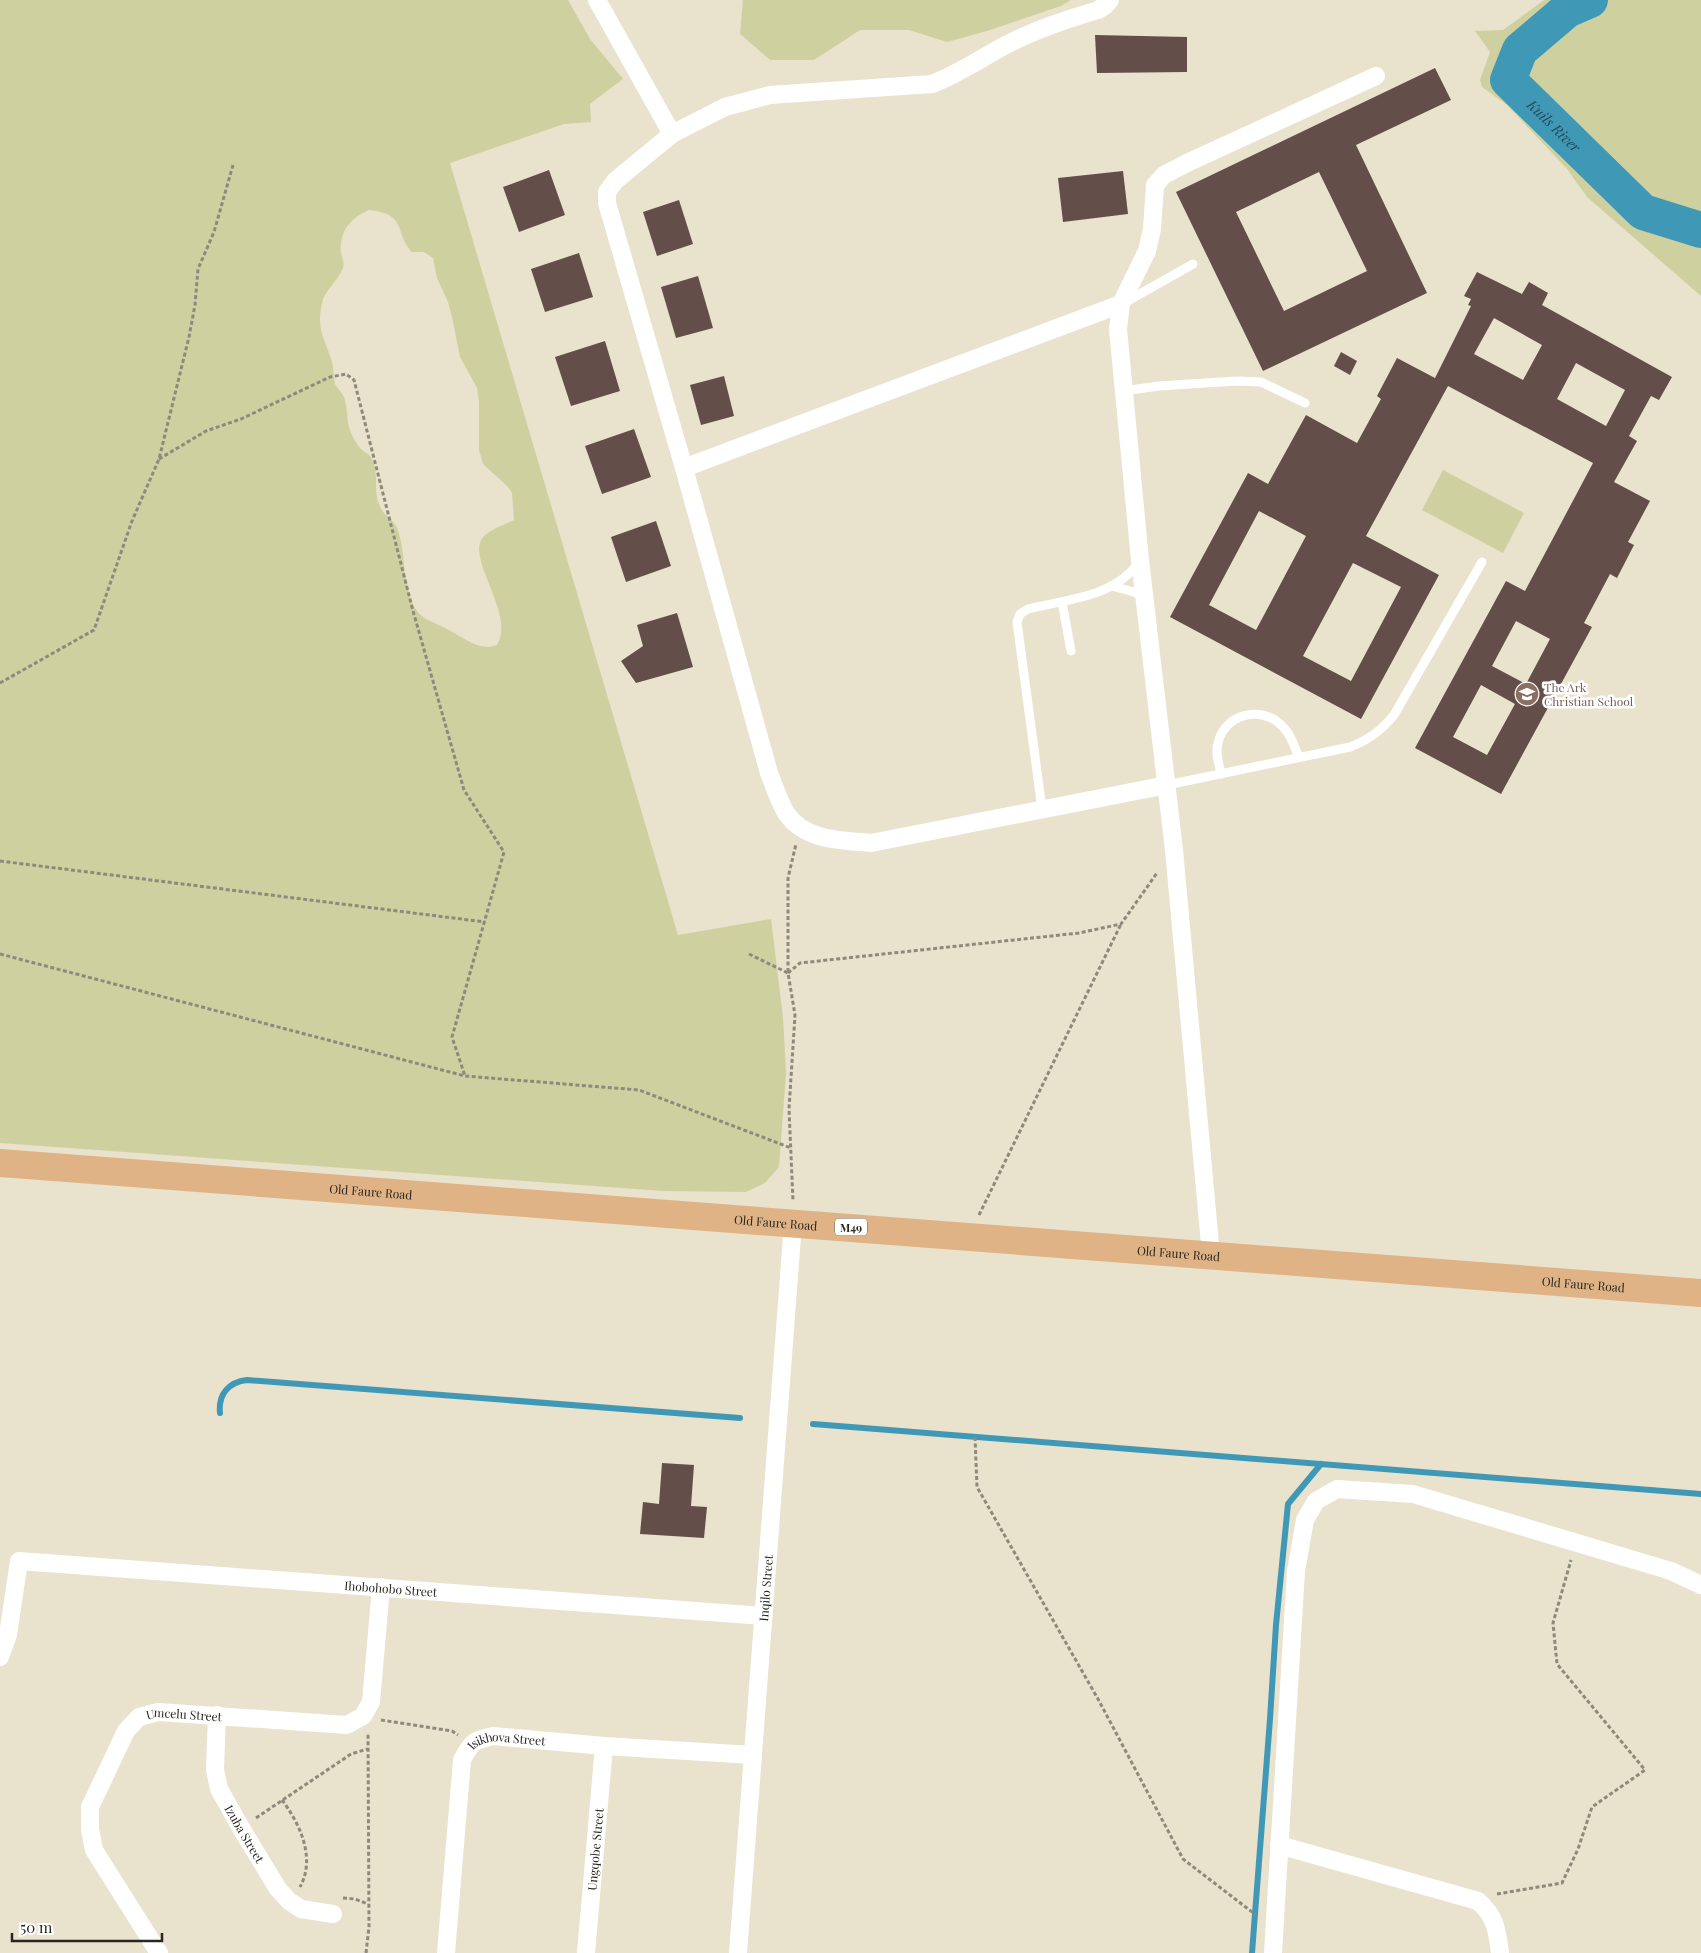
<svg xmlns="http://www.w3.org/2000/svg" width="1701" height="1953" font-family="'Playfair Display',serif">
<rect width="100%" height="100%" fill="#e9e2cd"/>
<g fill="#ced19f" fill-rule="evenodd">
<path d="M 0,0 L 568,0 L 590,39 L 623,79 L 590,104 L 591,122 L 564,124 L 450,163 L 678,935 L 771,919 L 783,1017 L 786,1073 L 779,1167 L 765,1183 L 746,1192 L 663,1191 L 0,1143 ZM 369,210 C 408,214 394,233 412,252 L 424,252 L 433,258 L 437,278 L 448,302 L 452,317 L 460,357 L 477,388 L 479,402 L 479,450 L 483,464 L 508,487 L 512,493 L 514,520 C 504,525 490,529 483,537 C 465,559 516,613 497,645 C 478,652 462,636 445,628 C 434,622 422,620 415,608 C 402,584 406,555 398,530 C 394,518 383,517 379,504 C 373,490 380,470 370,456 C 368,453 364,452 361,449 C 357,445 352,436 350,430 C 346,420 348,407 344,397 C 342,392 337,388 335,384 C 333,377 334,369 332,362 C 325,338 316,331 322,303 C 324,291 338,281 343,268 C 345,263 342,258 341,253 C 339,232 350,218 369,210 Z"/>
<polygon points="743,0 1071,0 1061,6 987,31 947,42 909,30 860,30 814,60 770,60 740,34"/>
<polygon points="1544,0 1701,0 1701,296 1587,197 1567,169 1507,105 1482,87 1480,80 1490,52 1475,31 1503,30"/>
<polygon points="1443,470 1524,513 1503,553 1422,510"/>
</g>
<g fill="none" stroke-linecap="round" stroke-linejoin="round">
<g stroke="#3f98b6" stroke-width="6">
<path d="M 220,1413 C 218,1394 229,1382 247,1380 L 740,1418"/>
<polyline points="813,1424 1701,1494"/>
<polyline points="1252,1953 1270,1719 1276,1625 1288,1504 1321,1464"/>
</g>
<path stroke="#3f98b6" stroke-width="36" id="s1" d="M 1590,0 L 1567,10 L 1520,50 L 1508,80 L 1643,212 L 1701,230"/>
</g>
<g fill="#634e4a" fill-rule="evenodd">
<polygon points="1095,35 1187,37 1187,72 1097,73"/>
<path d="M 1435,68 L 1451,100 L 1356,145 L 1427,293 L 1263,371 L 1176,192 ZM 1319,172 L 1367,271 L 1284,311 L 1236,212 Z"/>
<polygon points="549,170 565,215 519,232 503,187"/>
<polygon points="1123,171 1128,214 1063,222 1058,178"/>
<polygon points="679,200 693,244 657,256 643,212"/>
<polygon points="579,253 593,297 545,312 531,269"/>
<path d="M 1477,272 L 1522,294 L 1529,282 L 1548,293 L 1542,305 L 1672,377 L 1659,400 L 1651,396 L 1629,436 L 1637,441 L 1614,482 L 1650,501 L 1628,542 L 1634,545 L 1617,578 L 1610,574 L 1584,623 L 1592,627 L 1501,794 L 1415,748 L 1506,581 L 1525,591 L 1593,463 L 1448,386 L 1366,536 L 1439,575 L 1361,719 L 1170,617 L 1248,473 L 1268,484 L 1306,415 L 1357,443 L 1381,399 L 1377,396 L 1397,358 L 1435,378 L 1471,306 L 1468,305 L 1471,299 L 1464,296 ZM 1494,318 L 1542,345 L 1523,380 L 1474,354 ZM 1576,363 L 1625,390 L 1606,426 L 1557,399 ZM 1259,511 L 1306,536 L 1256,630 L 1209,605 ZM 1353,563 L 1401,587 L 1351,681 L 1303,656 ZM 1516,621 L 1550,639 L 1526,684 L 1492,666 ZM 1481,685 L 1515,704 L 1487,755 L 1453,737 Z"/>
<polygon points="698,276 713,328 676,338 661,287"/>
<polygon points="605,341 620,391 571,406 555,357"/>
<polygon points="1341,352 1357,361 1350,375 1334,366"/>
<polygon points="724,376 734,416 701,425 690,385"/>
<polygon points="634,429 651,477 602,494 585,446"/>
<polygon points="656,521 671,566 626,582 611,537"/>
<polygon points="677,613 693,667 636,683 621,661 643,646 637,625"/>
<polygon points="662,1463 694,1465 691,1506 707,1507 704,1538 640,1534 643,1502 659,1504"/>
</g>
<g fill="none" stroke-linecap="round" stroke-linejoin="round">
<g stroke="#8e8a7b" stroke-width="3" stroke-dasharray="4 2.5" stroke-linecap="butt">
<polyline points="159,459 206,431 241,419 330,377 346,374 354,380 413,611 464,790 504,852 452,1037 465,1076"/>
<polyline points="0,683 94,630 132,521 159,459 189,337 195,305 198,269 214,232 233,165"/>
<polyline points="0,861 485,922"/>
<polyline points="0,954 465,1076 639,1090 791,1148"/>
<polyline points="749,954 788,973 795,1015 789,1109 793,1201"/>
<polyline points="788,972 788,878 796,844"/>
<polyline points="788,973 800,963 1079,933 1121,924 1157,873"/>
<polyline points="979,1215 1121,924"/>
<polyline points="975,1437 977,1487 1098,1699 1183,1859 1256,1915"/>
<polyline points="381,1720 452,1731 458,1735"/>
<path d="M 282,1800 C 300,1824 316,1858 300,1887"/>
<polyline points="256,1818 351,1754 367,1749"/>
<polyline points="1497,1894 1562,1883 1578,1849 1592,1807 1645,1770 1557,1664 1553,1623 1571,1560"/>
<polyline points="343,1898 355,1899 368,1904"/>
<polyline points="366,1953 369,1927 368,1733"/>
</g>
<g stroke="#fff" stroke-width="9">
<polyline points="1124,303 1193,264"/>
<polyline points="1123,391 1159,386 1237,381 1261,382 1305,403"/>
<polyline points="1112,586 1134,592 1145,598"/>
<polyline points="1062,602 1071,651"/>
<path d="M 1221,774 C 1219,764 1215,753 1218,743 C 1224,715 1259,705 1280,724 C 1290,732 1294,746 1299,757"/>
<path d="M 1167,785 L 1350,747 C 1369,740 1382,730 1394,715 L 1482,562"/>
<path d="M 1042,809 L 1017,622 L 1020,614 L 1028,609 C 1066,599 1114,598 1139,562"/>
</g>
<g stroke="#fff" stroke-width="18">
<polyline points="597,0 672,134"/>
<path d="M 1110,0 L 1106,5 L 1098,10 C 1065,20 1034,30 1004,46 C 980,59 958,74 932,84 L 770,95 L 725,107 L 672,134 L 615,181 L 607,192 L 607,203 L 684,468 L 769,773 C 774,786 779,801 786,813 C 805,841 840,840 871,843 L 1167,785"/>
<polyline points="684,468 1121,304"/>
<polyline points="1211,1255 1174,850 1140,560 1118,329 1121,304 1147,251 1152,229 1155,185 1164,175 1187,163 1376,76"/>
<path id="s2" d="M 0,1657 L 8,1635 L 19,1561 L 764,1616"/>
<path id="s3" d="M 217,1715 L 215,1770 L 219,1789 L 241,1828 L 278,1889 L 289,1901 L 301,1909 L 333,1914"/>
<path d="M 1279,1845 L 1478,1901 C 1496,1917 1497,1930 1500,1953"/>
<path id="s4" d="M 159,1953 L 94,1850 L 90,1829 L 90,1807 L 126,1731 L 139,1717 L 158,1712 L 347,1725 L 363,1716 L 371,1702 L 381,1587"/>
<path id="s5" d="M 446,1953 L 462,1760 C 472,1741 473,1741 493,1736 L 604,1746 L 753,1755"/>
<path id="s6" d="M 586,1953 L 604,1746"/>
<path id="s7" d="M 738,1953 L 793,1223"/>
<polyline points="1273,1953 1296,1571 1305,1520 1316,1501 1337,1489 1413,1494 1671,1571 1701,1585"/>
</g>
<path stroke="#dfb385" stroke-width="28" id="s8" d="M 0,1163 L 1701,1293"/>
</g>
<defs>
<g id="school-disc" transform="scale(1.25)"><circle r="9.5" fill="#8d6e63" stroke="#fff"/><path d="M0-5L7-2L0 1L-7-2ZM-4 1L0 2.5L4 1V4Q0 6-4 4Z" fill="#fff"/></g>
</defs>
<g fill-rule="evenodd">
<use href="#school-disc" x="1527" y="694"/>
</g>
<g text-anchor="middle" dominant-baseline="central" stroke-width="5" stroke-linejoin="round" paint-order="stroke">
<rect fill="#fff" stroke="#686762" stroke-width="1" x="835" y="1218.5" width="32" height="17" rx="4"/>
<g font-size="11" font-weight="bold" fill="#28261e">
<text x="851" y="1227">M49</text>
</g>
<g font-size="12" fill="#785e54" stroke="#fff" text-anchor="start">
<text x="1544" y="687">The Ark<tspan x="1544" dy="14">Christian School</tspan></text>
</g>
<g font-size="12" fill="#28261e" stroke="#fff">
<text stroke="none"><textPath href="#s8" startOffset="372">Old Faure Road</textPath></text>
<text stroke="none"><textPath href="#s8" startOffset="778">Old Faure Road</textPath></text>
<text stroke="none"><textPath href="#s8" startOffset="1182">Old Faure Road</textPath></text>
<text stroke="none"><textPath href="#s8" startOffset="1588">Old Faure Road</textPath></text>
<text stroke="none"><textPath href="#s2" startOffset="471">Ihobohobo Street</textPath></text>
<text stroke="none"><textPath href="#s7" startOffset="366">Inqilo Street</textPath></text>
<text stroke="none"><textPath href="#s4" startOffset="314">Umcelu Street</textPath></text>
<text stroke="none"><textPath href="#s5" startOffset="248">Isikhova Street</textPath></text>
<text stroke="none"><textPath href="#s3" startOffset="126">Izuba Street</textPath></text>
<text stroke="none"><textPath href="#s6" startOffset="104">Ungqobe Street</textPath></text>
</g>
<g font-size="14" font-style="italic" fill="#204755" stroke="#fff">
<text stroke="none"><textPath href="#s1" startOffset="184">Kuils River</textPath></text>
</g>
</g>
<path d="M12 1933v8h150v-8" fill="none" stroke="#28261e" stroke-width="2.5"/>
<text x="20" y="1933" font-size="15" fill="#28261e" stroke="#ffffff" stroke-width="4" paint-order="stroke">50 m</text>
</svg>
